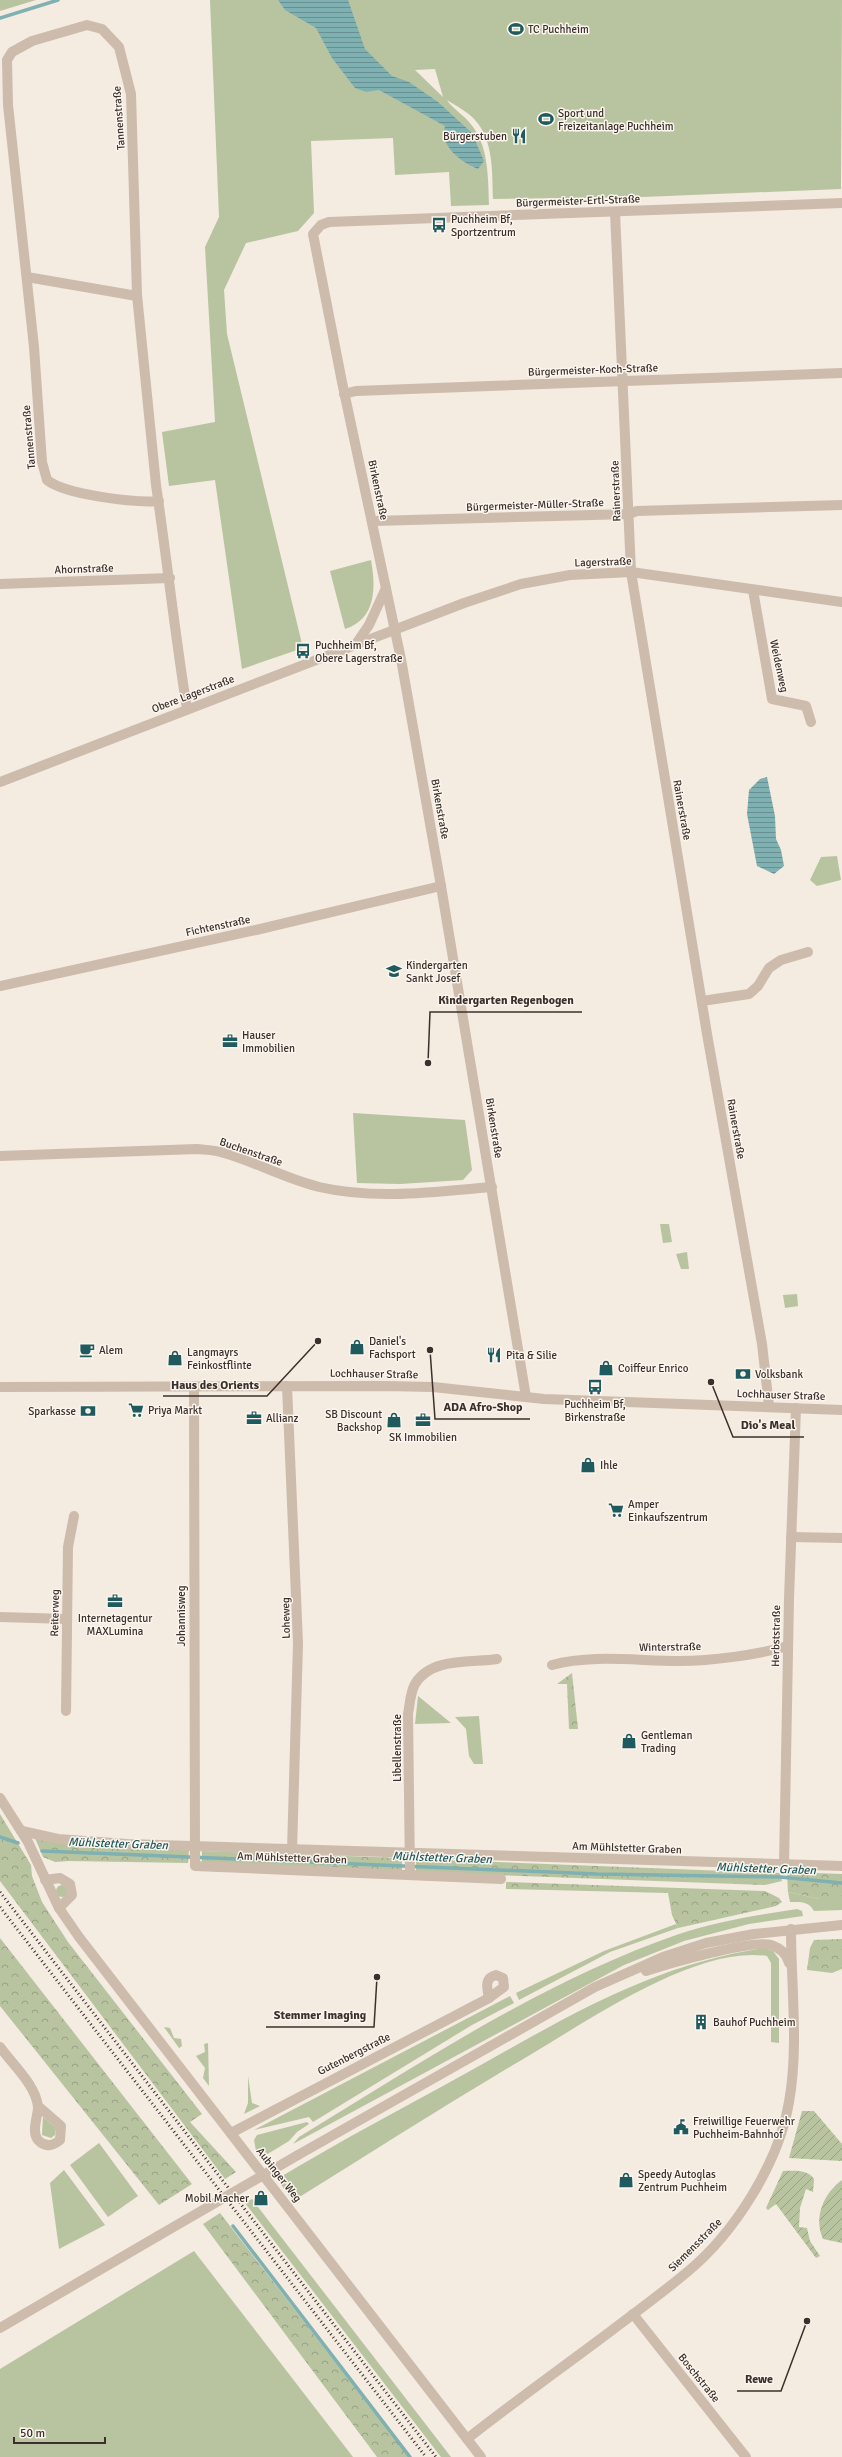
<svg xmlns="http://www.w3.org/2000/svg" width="842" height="2457" font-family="Signika,sans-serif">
<defs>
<pattern id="forest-crowns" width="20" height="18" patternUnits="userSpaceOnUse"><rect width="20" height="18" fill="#b8c4a0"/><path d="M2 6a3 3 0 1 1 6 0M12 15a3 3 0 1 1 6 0" fill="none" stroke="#97a083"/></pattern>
<pattern id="garden-furrows" width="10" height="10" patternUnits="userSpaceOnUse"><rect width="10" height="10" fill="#b8c4a0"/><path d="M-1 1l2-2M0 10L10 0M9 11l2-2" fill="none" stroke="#97a083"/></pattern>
<pattern id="water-rules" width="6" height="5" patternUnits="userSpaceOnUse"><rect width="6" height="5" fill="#7fb0b2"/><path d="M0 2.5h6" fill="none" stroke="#699091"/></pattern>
</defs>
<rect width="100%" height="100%" fill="#f4ebe1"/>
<g fill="#b8c4a0" fill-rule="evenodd">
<polygon points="0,0 36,0 0,11"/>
<path d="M 210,0 L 842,0 L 841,189 L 643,197 L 493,199 C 492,173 494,141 475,120 C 468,112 456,106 447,100 C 452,108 462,114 469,122 C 489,144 488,177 489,205 L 451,206 L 449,172 L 395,175 L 393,138 L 311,141 L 314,213 L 298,231 L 246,243 L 224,290 L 227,334 L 303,648 L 242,669 L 215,480 L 169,486 L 162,432 L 215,422 L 205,247 L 219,217 ZM 435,69 L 443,97 L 415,70 Z"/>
<path d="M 371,560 C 376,588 376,619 345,629 L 330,571 Z"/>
<polygon points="837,856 841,880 817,886 810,880 821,857"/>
<polygon points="353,1113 465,1120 472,1170 463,1180 400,1184 357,1183"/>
<polygon points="660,1224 669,1224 672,1242 663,1243"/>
<polygon points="687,1252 689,1269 681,1269 676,1254"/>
<polygon points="797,1294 798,1306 785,1308 783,1295"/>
<polygon points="418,1696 451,1723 415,1724"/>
<polygon points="479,1716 483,1764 474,1764 469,1756 466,1729 455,1717"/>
<circle cx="62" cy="1891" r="6"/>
<path d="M 788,1892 L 819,1899 L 842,1899 L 842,1910 L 814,1911 C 808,1901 802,1902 790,1902 Z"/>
<path d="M 797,1909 L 802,1911 L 803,1916 L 749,1924 L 684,1941 L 624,1965 L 293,2144 L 299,2137 C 422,2062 543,1981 679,1934 C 717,1921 758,1915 797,1909 Z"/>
<polygon points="676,1924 678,1928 610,1952 519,2000 516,1993 604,1951"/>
<path d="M 764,1948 L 773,1951 L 779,1959 L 779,2043 L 771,2042 L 771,1963 L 767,1956 C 697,1945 589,2020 530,2055 C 450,2102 372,2152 293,2201 L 277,2179 C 340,2141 405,2107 470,2071 C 567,2017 651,1965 764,1948 Z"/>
<polygon points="510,1996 514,2003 472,2025 313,2122 309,2117 254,2130"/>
<polygon points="164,2027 170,2028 174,2038 181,2039 182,2046 179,2048"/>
<polygon points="208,2043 209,2086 203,2078 205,2068 196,2056 205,2052 204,2044"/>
<polygon points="248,2076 252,2103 260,2106 244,2114 248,2103"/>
<polygon points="43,2117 56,2128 55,2135 51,2138 42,2135"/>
<polygon points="307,2122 309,2124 297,2132 289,2141 261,2158 256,2151 254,2140 257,2135"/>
<polygon points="99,2143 138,2196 108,2217 70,2165"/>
<polygon points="64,2170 105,2225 59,2249 50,2183"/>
<polygon points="252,2199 259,2205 258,2207 451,2457 441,2457 245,2203"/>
<polygon points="194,2251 353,2457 0,2457 0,2369"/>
</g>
<g fill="url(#forest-crowns)">
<polygon points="572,1673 578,1729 569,1729 567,1684 557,1684"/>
<polygon points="0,1814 31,1865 32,1876 42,1902 68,1942 202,2114 190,2122 236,2172 225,2179 0,1881"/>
<polygon points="35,1838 189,1850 188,1863 69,1861 55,1862 43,1857"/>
<polygon points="202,1851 402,1858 402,1871 202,1863"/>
<polygon points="416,1859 780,1873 782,1881 765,1885 416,1872"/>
<polygon points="787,1872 842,1874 842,1899 819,1899 788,1892"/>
<polygon points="506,1882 765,1891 779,1898 782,1902 776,1906 678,1928 672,1915 668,1893 506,1889"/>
<polygon points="0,1938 192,2184 159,2205 0,2006"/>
<polygon points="842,1939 842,1969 832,1973 807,1970 810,1948 814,1940"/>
<polygon points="220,2213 409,2457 377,2457 203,2224"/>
</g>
<g fill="url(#garden-furrows)">
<polygon points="802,2111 814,2111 842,2144 842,2161 789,2158"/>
<path d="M 783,2171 C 794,2171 807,2169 814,2179 L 813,2192 L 806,2189 L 800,2208 L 799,2227 L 807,2228 L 810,2241 L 820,2256 L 816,2258 L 776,2204 L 768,2210 L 766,2208 Z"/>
<path d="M 842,2180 L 842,2243 L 823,2239 C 813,2217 824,2193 842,2180 Z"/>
</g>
<g fill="url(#water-rules)">
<path d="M 278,0 L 348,0 L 365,49 L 392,76 L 409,82 L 438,102 L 472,133 L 484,161 L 478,169 C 461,162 439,146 445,126 L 379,90 L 366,92 L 355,88 L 332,58 L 316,28 L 285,10 Z"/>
<polygon points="767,777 775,816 776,839 781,850 784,866 774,874 757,866 747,814 749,790 760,779"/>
</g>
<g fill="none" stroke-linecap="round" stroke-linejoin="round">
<g stroke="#7fb0b2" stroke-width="3.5">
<polyline points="0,18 58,0"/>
<polyline points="0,1837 18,1843"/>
<polyline points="42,1851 597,1874 780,1877 842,1883"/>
<polyline points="233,2226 410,2457"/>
</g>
<g stroke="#cdbbac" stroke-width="10">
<polyline points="615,212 631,572 707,1034 762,1344 769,1406"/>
<polyline points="27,277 137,296"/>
<polyline points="344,394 356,391 842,373"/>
<path d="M 159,501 C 135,503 66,495 47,480 L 42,462 L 34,347 L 8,105 L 7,60 L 12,52 L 32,41 L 87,25 L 102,29 L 119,47 L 131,94 L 137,295 L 156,485 C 167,560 175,635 187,709"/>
<polyline points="373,521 629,514 637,511 842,505"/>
<polyline points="0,584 170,578"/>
<polyline points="753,590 772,699 806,706 811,722"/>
<polyline points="356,644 369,625 386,588"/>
<polyline points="0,782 464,603 521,584 570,575 631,572 842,602"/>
<polyline points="0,986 256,930 441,886"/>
<polyline points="702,1001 749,994 758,986 769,968 781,960 808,952"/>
<path d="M 0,1156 L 197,1149 C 206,1150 216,1150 224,1153 C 256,1162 286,1179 319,1187 C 376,1200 434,1192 492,1187"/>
<polyline points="194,1386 195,1866 501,1879"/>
<polyline points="287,1386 298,1643 292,1851"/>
<polyline points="0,1387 385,1386 433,1387 544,1399 842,1410"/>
<polyline points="526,1397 441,886 401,659 342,382 313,234 321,225 329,222 842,203"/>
<polyline points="791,1537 842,1538"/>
<polyline points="0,1617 67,1619"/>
<path d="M 552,1665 C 592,1654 637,1661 679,1661 C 711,1661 757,1655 788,1646"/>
<polyline points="66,1711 68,1547 74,1516"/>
<polyline points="0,1798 28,1842 59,1908 79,1937 481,2457"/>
<polyline points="22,1831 58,1839 127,1844 842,1866"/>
<polyline points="784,1865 789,1599 796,1408"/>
<path d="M 410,1874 L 408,1714 C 410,1704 410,1693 415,1684 C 431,1657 471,1663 497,1659"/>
<polyline points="45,1880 60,1878 70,1884 72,1895 59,1908"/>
<path d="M 646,1971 C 667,1964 753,1939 771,1945 C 780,1948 787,1954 789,1963"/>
<path d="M 496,1975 L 503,1978 L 504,1987 L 489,1998 C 487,1988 484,1978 496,1975 Z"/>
<path d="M 0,2047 C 12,2064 36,2085 38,2107 C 38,2117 31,2131 38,2140 C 45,2148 53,2146 60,2140 L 61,2126 L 38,2106"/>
<polyline points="231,2133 489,1998"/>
<polyline points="298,2155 595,1987 663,1957 706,1943 754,1934 842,1925"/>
<polyline points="633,2314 746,2457"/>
<polyline points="0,2328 158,2236"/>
<path d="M 467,2439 C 514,2402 563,2367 611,2331 C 636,2312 662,2293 686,2273 C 734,2234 779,2163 789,2102 C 799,2046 791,1986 791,1929"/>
</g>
<g stroke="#3b302b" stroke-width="3" stroke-dasharray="1 3" stroke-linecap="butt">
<polyline points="0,1892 436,2457"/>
<polyline points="0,1907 426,2457"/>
</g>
<polyline stroke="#cdbbac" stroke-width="10" points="158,2236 298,2155"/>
</g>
<defs>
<g id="stadium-bare" transform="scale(1.2)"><path d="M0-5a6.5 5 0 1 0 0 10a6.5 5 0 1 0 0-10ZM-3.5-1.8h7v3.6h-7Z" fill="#1f5a5e" stroke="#fbf5ee" stroke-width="2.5" paint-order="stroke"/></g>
<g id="restaurant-bare" transform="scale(1.2)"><path d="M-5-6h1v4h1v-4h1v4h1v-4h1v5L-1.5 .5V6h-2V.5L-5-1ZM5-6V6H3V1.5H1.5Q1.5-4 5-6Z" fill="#1f5a5e" stroke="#fbf5ee" stroke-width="2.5" paint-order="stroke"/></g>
<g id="bus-bare" transform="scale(1.2)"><path d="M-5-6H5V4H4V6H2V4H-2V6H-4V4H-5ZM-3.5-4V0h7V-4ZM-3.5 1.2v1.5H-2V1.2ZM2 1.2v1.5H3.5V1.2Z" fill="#1f5a5e" stroke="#fbf5ee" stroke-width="2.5" paint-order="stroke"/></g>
<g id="school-bare" transform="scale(1.2)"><path d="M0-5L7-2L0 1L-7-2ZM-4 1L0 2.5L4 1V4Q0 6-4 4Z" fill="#1f5a5e" stroke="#fbf5ee" stroke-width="2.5" paint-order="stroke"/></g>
<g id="office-bare" transform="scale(1.2)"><path d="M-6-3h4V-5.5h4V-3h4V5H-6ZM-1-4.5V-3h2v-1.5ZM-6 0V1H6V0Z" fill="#1f5a5e" stroke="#fbf5ee" stroke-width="2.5" paint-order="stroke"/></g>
<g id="shop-bare" transform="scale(1.2)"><path d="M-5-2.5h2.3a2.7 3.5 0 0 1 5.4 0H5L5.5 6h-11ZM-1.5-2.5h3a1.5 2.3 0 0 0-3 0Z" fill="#1f5a5e" stroke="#fbf5ee" stroke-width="2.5" paint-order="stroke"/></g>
<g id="cafe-bare" transform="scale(1.2)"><path d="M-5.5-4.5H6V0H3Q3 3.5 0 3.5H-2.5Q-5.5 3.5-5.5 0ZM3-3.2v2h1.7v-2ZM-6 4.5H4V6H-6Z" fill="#1f5a5e" stroke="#fbf5ee" stroke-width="2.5" paint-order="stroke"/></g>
<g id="bank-bare" transform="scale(1.2)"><path d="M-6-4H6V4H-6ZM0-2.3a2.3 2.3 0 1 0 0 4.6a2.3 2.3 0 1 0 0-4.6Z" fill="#1f5a5e" stroke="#fbf5ee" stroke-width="2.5" paint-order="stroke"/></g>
<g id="supermarket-bare" transform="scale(1.2)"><path d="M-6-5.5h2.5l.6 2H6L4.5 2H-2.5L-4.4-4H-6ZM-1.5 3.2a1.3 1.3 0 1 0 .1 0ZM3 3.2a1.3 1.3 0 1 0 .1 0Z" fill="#1f5a5e" stroke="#fbf5ee" stroke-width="2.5" paint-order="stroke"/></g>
<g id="building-bare" transform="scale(1.2)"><path d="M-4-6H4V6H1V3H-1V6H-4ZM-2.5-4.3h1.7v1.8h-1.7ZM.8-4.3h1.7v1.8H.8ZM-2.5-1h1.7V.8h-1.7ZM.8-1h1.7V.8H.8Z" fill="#1f5a5e" stroke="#fbf5ee" stroke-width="2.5" paint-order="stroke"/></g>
<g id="civic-bare" transform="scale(1.2)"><path d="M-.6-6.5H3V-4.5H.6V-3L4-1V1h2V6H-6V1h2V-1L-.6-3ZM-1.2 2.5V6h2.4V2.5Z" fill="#1f5a5e" stroke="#fbf5ee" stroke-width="2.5" paint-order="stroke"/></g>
</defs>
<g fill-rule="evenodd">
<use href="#stadium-bare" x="516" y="29"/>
<use href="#stadium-bare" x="546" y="119"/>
<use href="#restaurant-bare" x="519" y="136"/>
<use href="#bus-bare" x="439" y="225"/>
<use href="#bus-bare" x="303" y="651"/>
<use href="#school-bare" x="394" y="971"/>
<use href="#office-bare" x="230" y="1041"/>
<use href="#shop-bare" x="357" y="1347"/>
<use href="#cafe-bare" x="87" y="1350"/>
<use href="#restaurant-bare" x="494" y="1355"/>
<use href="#shop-bare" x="175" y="1358"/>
<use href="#shop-bare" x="606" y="1368"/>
<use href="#bank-bare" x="743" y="1374"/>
<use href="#bus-bare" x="595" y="1387"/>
<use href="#supermarket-bare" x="136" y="1410"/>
<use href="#bank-bare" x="88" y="1411"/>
<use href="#office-bare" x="254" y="1418"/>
<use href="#shop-bare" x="394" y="1420"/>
<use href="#office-bare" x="423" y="1420"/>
<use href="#shop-bare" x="588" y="1465"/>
<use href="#supermarket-bare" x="616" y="1510"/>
<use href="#office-bare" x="115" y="1601"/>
<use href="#shop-bare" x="629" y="1741"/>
<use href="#building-bare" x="701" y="2022"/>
<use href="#civic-bare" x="681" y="2127"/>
<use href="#shop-bare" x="626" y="2180"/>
<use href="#shop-bare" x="261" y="2198"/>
</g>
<g text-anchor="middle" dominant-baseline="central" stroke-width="3" stroke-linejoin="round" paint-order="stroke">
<g font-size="11" fill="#3b302b" stroke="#fbf5ee" text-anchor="start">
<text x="528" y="29">TC Puchheim</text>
<text x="558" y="113">Sport und<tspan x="558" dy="13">Freizeitanlage Puchheim</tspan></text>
<text x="507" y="136" text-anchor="end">Bürgerstuben</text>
<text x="451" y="219">Puchheim Bf,<tspan x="451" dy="13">Sportzentrum</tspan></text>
<text x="315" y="645">Puchheim Bf,<tspan x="315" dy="13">Obere Lagerstraße</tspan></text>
<text x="406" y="965">Kindergarten<tspan x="406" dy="13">Sankt Josef</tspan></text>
<text x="242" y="1035">Hauser<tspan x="242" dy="13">Immobilien</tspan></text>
<text x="369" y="1341">Daniel's<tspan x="369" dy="13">Fachsport</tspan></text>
<text x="99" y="1350">Alem</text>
<text x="187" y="1352">Langmayrs<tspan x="187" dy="13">Feinkostflinte</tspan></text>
<text x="506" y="1355">Pita &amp; Silie</text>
<text x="618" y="1368">Coiffeur Enrico</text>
<text x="755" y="1374">Volksbank</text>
<text x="595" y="1404" text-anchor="middle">Puchheim Bf,<tspan x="595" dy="13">Birkenstraße</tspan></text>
<text x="148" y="1410">Priya Markt</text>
<text x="76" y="1411" text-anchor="end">Sparkasse</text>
<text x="382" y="1414" text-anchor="end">SB Discount<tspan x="382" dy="13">Backshop</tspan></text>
<text x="266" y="1418">Allianz</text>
<text x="423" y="1437" text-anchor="middle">SK Immobilien</text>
<text x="600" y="1465">Ihle</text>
<text x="628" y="1504">Amper<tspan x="628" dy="13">Einkaufszentrum</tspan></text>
<text x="115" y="1618" text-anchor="middle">Internetagentur<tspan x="115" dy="13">MAXLumina</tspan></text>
<text x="641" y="1735">Gentleman<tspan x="641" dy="13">Trading</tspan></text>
<text x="713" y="2022">Bauhof Puchheim</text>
<text x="693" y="2121">Freiwillige Feuerwehr<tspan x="693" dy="13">Puchheim-Bahnhof</tspan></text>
<text x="638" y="2174">Speedy Autoglas<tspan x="638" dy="13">Zentrum Puchheim</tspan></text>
<text x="249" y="2198" text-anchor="end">Mobil Macher</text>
</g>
<g font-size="11" fill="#3b302b" stroke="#fbf5ee">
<text transform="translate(119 118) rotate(-94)">Tannenstraße</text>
<text transform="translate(578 201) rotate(-2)">Bürgermeister-Ertl-Straße</text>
<text transform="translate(593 370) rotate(-2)">Bürgermeister-Koch-Straße</text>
<text transform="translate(29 437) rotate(-95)">Tannenstraße</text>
<text transform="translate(378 490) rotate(78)">Birkenstraße</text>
<text transform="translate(616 491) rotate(-92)">Rainerstraße</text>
<text transform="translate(535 505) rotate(-2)">Bürgermeister-Müller-Straße</text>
<text transform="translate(603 562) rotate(-2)">Lagerstraße</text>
<text transform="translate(84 569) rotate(-2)">Ahornstraße</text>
<text transform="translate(779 666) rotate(78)">Weidenweg</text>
<text transform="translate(193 694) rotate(-21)">Obere Lagerstraße</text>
<text transform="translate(440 809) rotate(80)">Birkenstraße</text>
<text transform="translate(682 810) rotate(80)">Rainerstraße</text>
<text transform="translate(218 926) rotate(-12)">Fichtenstraße</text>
<text transform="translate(494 1128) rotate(81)">Birkenstraße</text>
<text transform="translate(736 1129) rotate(80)">Rainerstraße</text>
<text transform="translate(251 1152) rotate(19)">Buchenstraße</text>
<text transform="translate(374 1374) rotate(1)">Lochhauser Straße</text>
<text transform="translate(781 1395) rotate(2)">Lochhauser Straße</text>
<text transform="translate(55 1613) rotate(-89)">Reiterweg</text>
<text transform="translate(181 1616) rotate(-90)">Johannisweg</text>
<text transform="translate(286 1618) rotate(-91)">Loheweg</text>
<text transform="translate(776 1636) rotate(-89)">Herbststraße</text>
<text transform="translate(670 1647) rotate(-1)">Winterstraße</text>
<text transform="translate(397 1748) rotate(-90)">Libellenstraße</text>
<text transform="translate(627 1848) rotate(2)">Am Mühlstetter Graben</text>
<text transform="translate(292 1858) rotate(2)">Am Mühlstetter Graben</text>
<text transform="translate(354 2054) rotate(-27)">Gutenbergstraße</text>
<text transform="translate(279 2175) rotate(52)">Aubinger Weg</text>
<text transform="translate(695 2245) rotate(-45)">Siemensstraße</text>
<text transform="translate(699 2378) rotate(51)">Boschstraße</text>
</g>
<g font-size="12" font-style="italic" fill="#1f5a5e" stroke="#fbf5ee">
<text transform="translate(118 1844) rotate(2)">Mühlstetter Graben</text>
<text transform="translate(442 1858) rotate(2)">Mühlstetter Graben</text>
<text transform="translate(766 1869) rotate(2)">Mühlstetter Graben</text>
</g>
</g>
<path fill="none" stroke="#3b302b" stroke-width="1.5" d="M428 1063L430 1012H582M318 1341L267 1396H163M430 1350L435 1419H530M711 1382L733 1437H804M377 1977L374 2027H266M807 2321L781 2391H737"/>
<g fill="#3b302b" stroke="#fbf5ee" stroke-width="1.5">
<circle cx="428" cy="1063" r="4"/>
<circle cx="318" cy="1341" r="4"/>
<circle cx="430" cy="1350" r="4"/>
<circle cx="711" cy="1382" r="4"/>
<circle cx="377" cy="1977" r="4"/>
<circle cx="807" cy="2321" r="4"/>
</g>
<g font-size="12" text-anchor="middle" font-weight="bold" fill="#3b302b" stroke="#fbf5ee" stroke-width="3" stroke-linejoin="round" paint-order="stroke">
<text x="506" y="1004">Kindergarten Regenbogen</text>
<text x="215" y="1389">Haus des Orients</text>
<text x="483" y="1411">ADA Afro-Shop</text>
<text x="768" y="1429">Dio's Meal</text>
<text x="320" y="2019">Stemmer Imaging</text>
<text x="759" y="2383">Rewe</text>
</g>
<path d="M14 2437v6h91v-6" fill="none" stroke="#3b302b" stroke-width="2"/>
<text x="20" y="2437" font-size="12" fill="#3b302b" stroke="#fbf5ee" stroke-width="3" paint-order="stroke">50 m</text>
</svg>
